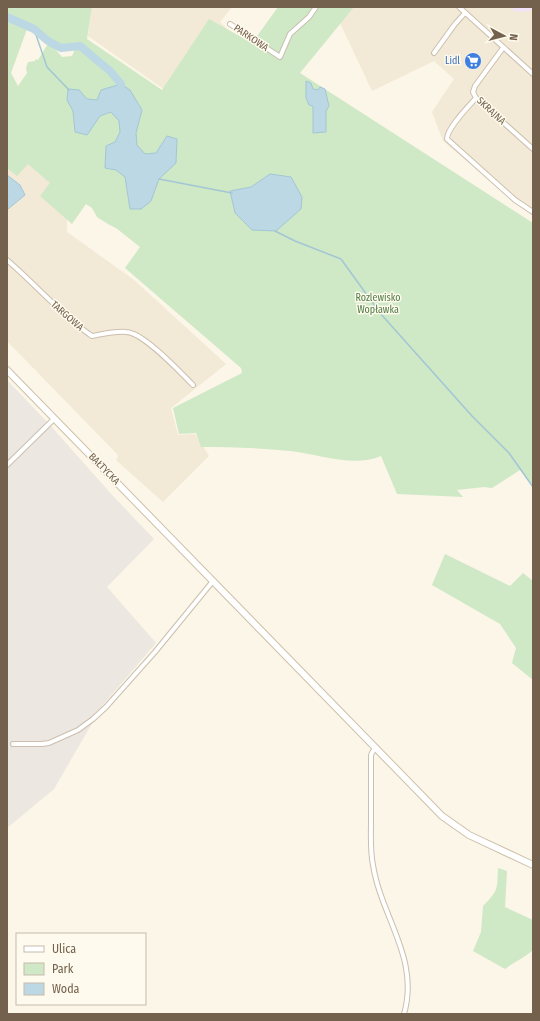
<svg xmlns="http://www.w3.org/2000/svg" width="540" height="1021" font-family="'Fira Sans Condensed',sans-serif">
<rect width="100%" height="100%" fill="#fbf6e7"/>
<g fill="#f2e9d6">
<polygon points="92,7 232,7 220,22 227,29 175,97 88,36"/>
<polygon points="354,7 533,7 533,216 521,207 443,141 432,112 454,79 434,61 372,91 340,23"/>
<polygon points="7,107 66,138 67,232 134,280 226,364 171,408 178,435 195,434 209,456 163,502 116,460 118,457 117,454 7,341"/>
</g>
<polygon fill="#ece7e0" points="7,380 49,424 112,495 154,539 107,587 156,643 102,706 54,789 7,828"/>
<polygon fill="#f3e3f8" points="510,7 533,7 533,10 520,12 513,10"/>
<g fill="#cfe8c6" fill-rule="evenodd">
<path d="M 7,7 L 92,7 L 87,39 L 162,90 L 209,19 L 252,43 L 278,7 L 354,7 L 300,73 L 533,223 L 533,485 L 520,470 L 492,488 L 484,487 L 457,490 L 463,497 L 397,494 L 381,456 C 353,468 319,454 290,451 C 261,448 231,447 201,447 L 196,433 L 179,434 L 173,408 L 242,373 L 241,368 L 125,268 L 140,247 L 116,228 L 108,224 L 97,217 L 92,208 L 86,204 L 72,224 L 40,196 L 50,183 L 28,164 L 17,176 L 7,168 L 7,21 L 27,29 L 11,73 L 18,86 L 27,73 L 26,68 L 28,62 L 35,61 L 36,59 L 38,60 L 49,42 L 34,29 L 7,17 ZM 50,43 L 61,48 L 76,47 L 72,56 L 62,57 Z"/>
<polygon points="445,554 510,586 523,573 533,581 533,680 512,663 516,648 500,624 432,585"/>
<path d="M 498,868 L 507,871 L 505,907 L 533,920 L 533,950 C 524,958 514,962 505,969 L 473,951 L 481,932 L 483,906 C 499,890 497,889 498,868 Z"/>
</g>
<g fill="#bcd8e4" stroke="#a3c6d5">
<polygon points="306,81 311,83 313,89 318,90 320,87 325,89 329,106 326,111 326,132 313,133 313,106 309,105 306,98"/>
<polygon points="121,84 130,90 142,110 136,133 137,145 145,154 156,153 167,136 177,139 176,163 159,179 151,201 141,209 130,209 125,177 116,170 105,168 106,146 115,142 120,132 119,121 111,112 100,116 87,135 75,132 73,111 67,100 68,89 79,90 87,99 97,100 101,90"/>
<polygon points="270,174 291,177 302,197 301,209 276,231 252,230 235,213 230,191 251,187"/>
<polygon points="7,175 20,185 25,195 8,209 7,209 7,198 8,196 7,194"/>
</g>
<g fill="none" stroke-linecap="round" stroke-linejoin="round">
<g stroke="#a3c6d5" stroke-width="1.5">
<polyline points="34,29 47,67 69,90"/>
<polyline points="159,179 232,193"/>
<polyline points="275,231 295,241 341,259 380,313 472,416 509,453 533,487"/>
</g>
<polyline stroke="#bcd8e4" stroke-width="8" points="7,17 34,29 48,41 61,48 80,46 110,71 121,84"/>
<g stroke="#ccbfae" stroke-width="6">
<g id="street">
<polyline points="459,7 533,74"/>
<polyline points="230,24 280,57 290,34 309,17 316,7"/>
<polyline points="503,48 475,86 473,92 476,98 533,149"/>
<polyline points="434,53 455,24 465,13"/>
<path d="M 476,98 C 469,106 447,128 447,139 L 515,200 L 533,212"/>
<path d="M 7,260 C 35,284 59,312 89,334 L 92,336 C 103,334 115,331 126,332 C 143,332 180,372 193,385"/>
<polyline points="7,465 54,419"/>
<polyline points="13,744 42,744 49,743 78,730 93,719 106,707 155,652 213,581"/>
<path d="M 375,748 L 373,751 L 371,755 C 371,778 371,800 371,822 C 371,836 370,851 373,865 C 381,917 420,958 404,1014"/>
</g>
</g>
<g stroke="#cfc0ab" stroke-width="8">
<polyline id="secondary" points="7,370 442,816 469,835 533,865"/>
</g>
<use href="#street" stroke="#fff" stroke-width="4"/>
<use href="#secondary" stroke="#fff" stroke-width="6"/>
</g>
<defs>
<g id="supermarket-disc" transform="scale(0.9)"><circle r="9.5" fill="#3f7fe0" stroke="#fefaed"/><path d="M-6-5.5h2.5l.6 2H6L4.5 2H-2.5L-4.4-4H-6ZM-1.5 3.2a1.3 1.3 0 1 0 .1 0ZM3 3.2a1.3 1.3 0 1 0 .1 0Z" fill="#fff"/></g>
</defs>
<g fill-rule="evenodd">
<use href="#supermarket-disc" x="473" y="61"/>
</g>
<g text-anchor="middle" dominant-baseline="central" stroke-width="3" stroke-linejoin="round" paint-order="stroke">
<g font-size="10" fill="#73604d" stroke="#fefaed">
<text transform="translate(251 38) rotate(34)">PARKOWA</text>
<text transform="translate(491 111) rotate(43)">SKRAJNA</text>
<text transform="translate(67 316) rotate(41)">TARGOWA</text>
<text transform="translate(104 469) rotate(46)">BAŁTYCKA</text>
</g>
<g font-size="10" fill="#366cbe" stroke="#fefaed" text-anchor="end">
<text x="460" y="61">Lidl</text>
</g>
<g font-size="10" fill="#517e48" stroke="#fefaed">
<text x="378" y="298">Rozlewisko<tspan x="378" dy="12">Wopławka</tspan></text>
</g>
</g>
<rect width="540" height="1021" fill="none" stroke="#73604d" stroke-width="16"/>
<rect x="16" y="933" width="130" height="72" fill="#fefaed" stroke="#c6bcad"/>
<rect x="24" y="946" width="20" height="6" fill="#ffffff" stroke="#c6bcad"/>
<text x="52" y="953" font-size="12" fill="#73604d">Ulica</text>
<rect x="24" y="963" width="20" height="12" fill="#cfe8c6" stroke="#c6bcad"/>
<text x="52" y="973" font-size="12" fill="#73604d">Park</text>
<rect x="24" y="983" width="20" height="12" fill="#bcd8e4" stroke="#c6bcad"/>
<text x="52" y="993" font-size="12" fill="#73604d">Woda</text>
<g transform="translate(504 36) rotate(97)" stroke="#fefaed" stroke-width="3" paint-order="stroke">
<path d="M0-3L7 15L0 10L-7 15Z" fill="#73604d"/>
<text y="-6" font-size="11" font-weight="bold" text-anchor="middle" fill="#73604d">N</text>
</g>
</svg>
